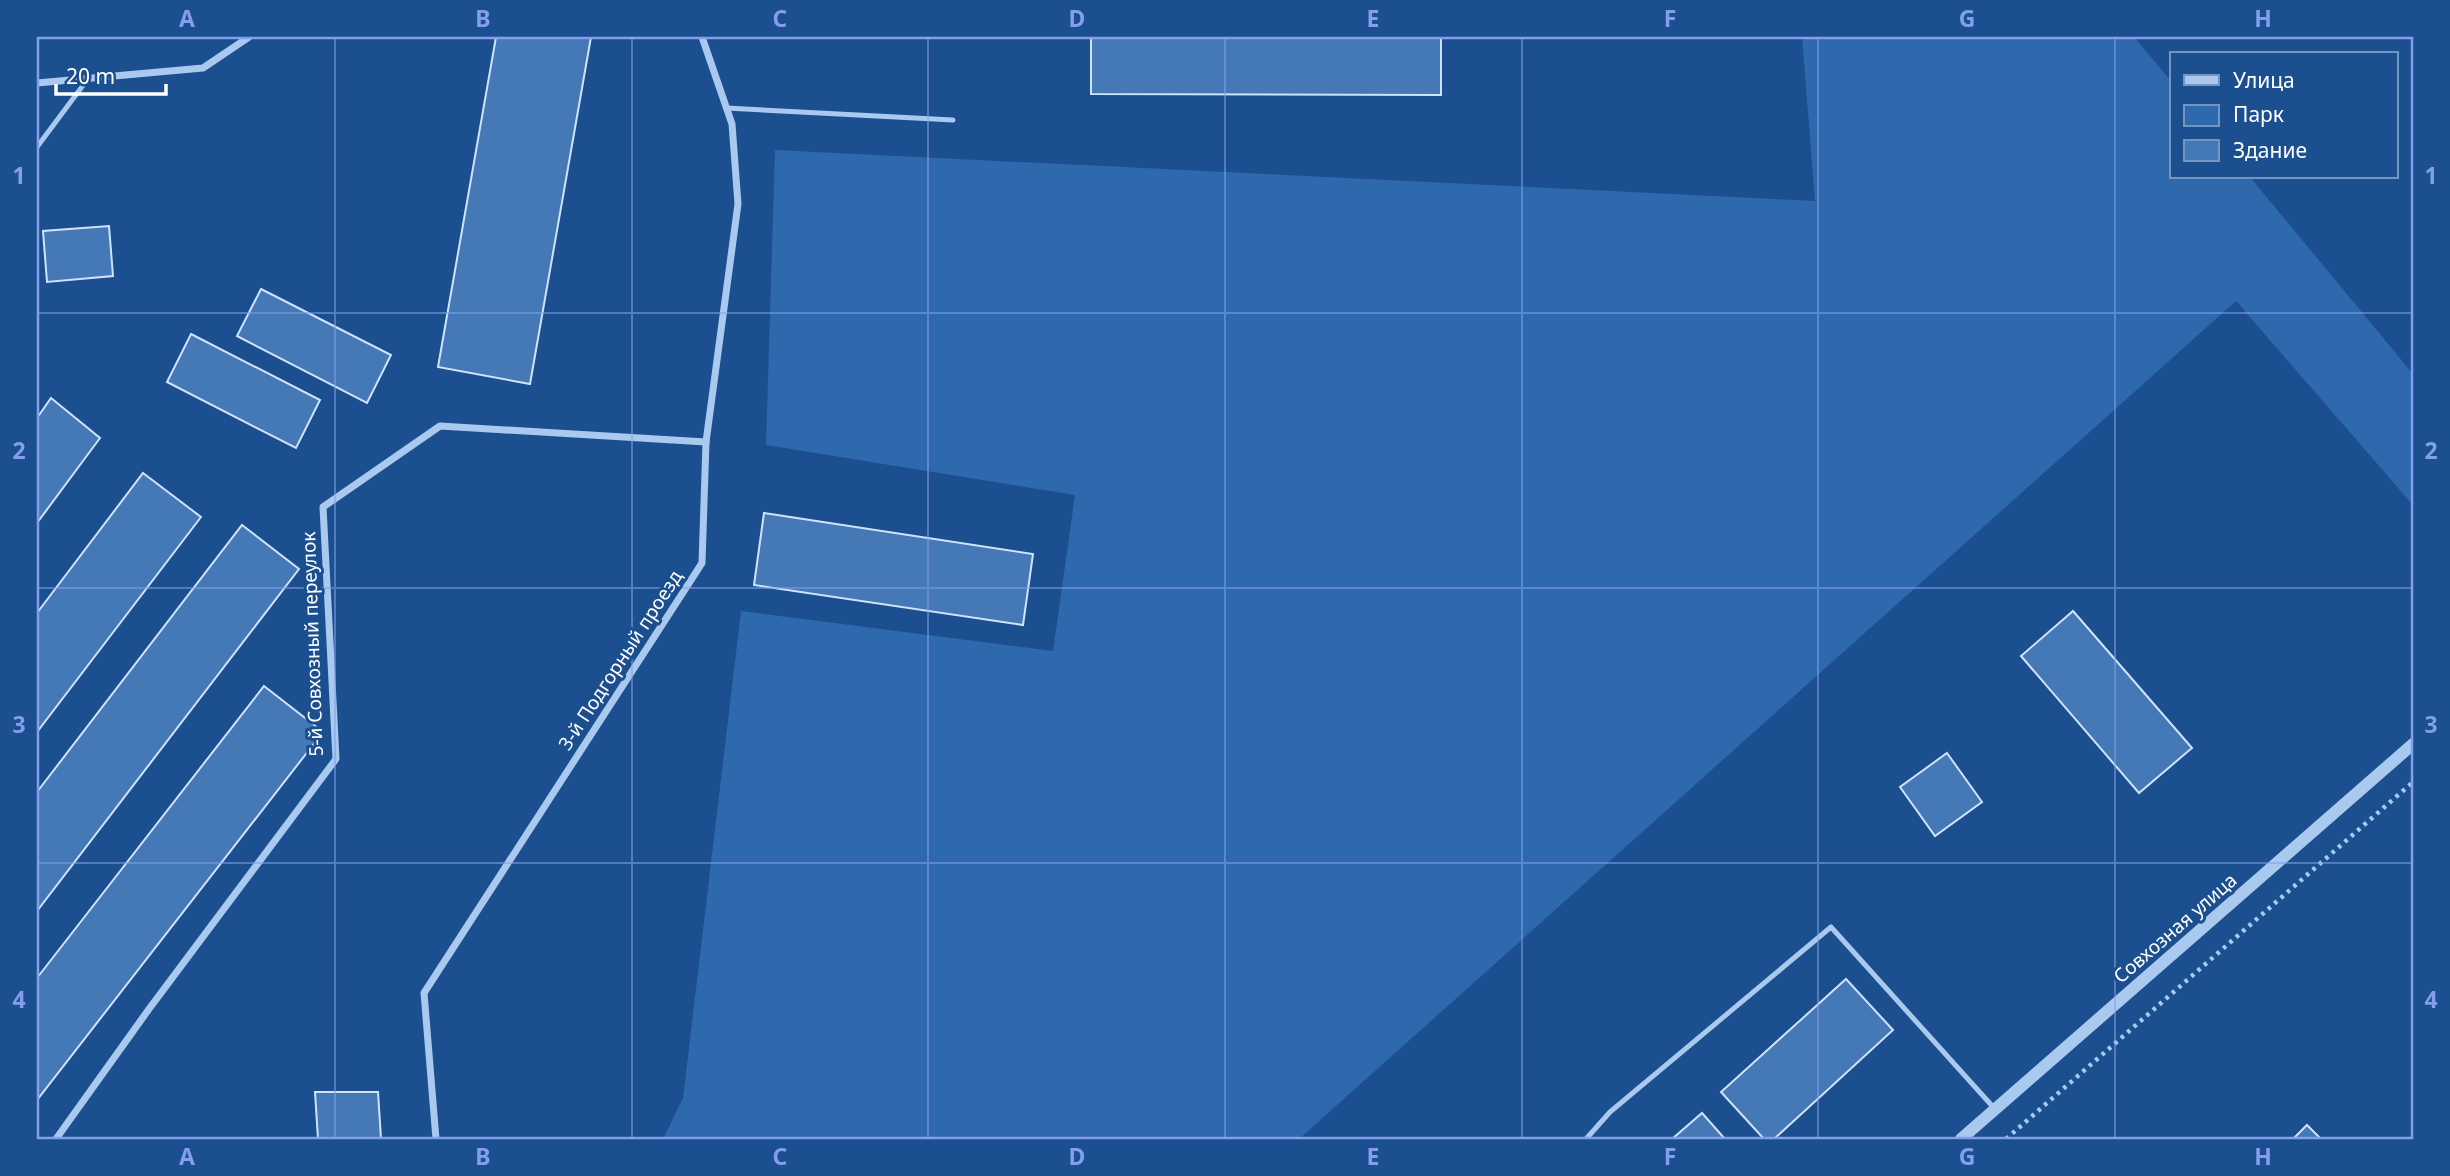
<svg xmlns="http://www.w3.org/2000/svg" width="2450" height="1176" font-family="'Noto Sans',sans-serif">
<rect width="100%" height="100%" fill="#1b4f8f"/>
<polygon fill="#2e69ad" points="1802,37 2134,37 2172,82 2172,177 2250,177 2413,374 2413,505 2236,301 1299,1139 663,1139 683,1098 741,611 1053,651 1075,495 766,445 775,150 1815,201"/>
<g fill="#4478b7" stroke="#cfe3fa" stroke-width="2">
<polygon points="496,37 591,37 530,384 438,367"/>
<polygon points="1091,37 1441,37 1441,95 1091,94"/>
<polygon points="109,226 113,276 47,282 43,231"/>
<polygon points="261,289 391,355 367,403 237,336"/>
<polygon points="191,334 320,400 296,448 167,382"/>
<polygon points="51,398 100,438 37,523 37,418"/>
<polygon points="143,473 201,517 37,732 37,613"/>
<polygon points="764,513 1033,554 1023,625 754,585"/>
<polygon points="242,525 299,569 37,911 37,792"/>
<polygon points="2073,611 2192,748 2139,793 2021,656"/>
<polygon points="264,686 323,732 37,1100 37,978"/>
<polygon points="1947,753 1982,802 1935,836 1900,787"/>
<polygon points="1846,979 1893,1030 1774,1139 1764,1139 1721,1092"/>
<polygon points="315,1092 378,1092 381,1139 318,1139"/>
<polygon points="1702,1113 1725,1139 1672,1139"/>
<polygon points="2307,1125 2321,1139 2293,1139"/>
</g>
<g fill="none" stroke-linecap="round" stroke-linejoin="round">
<polyline stroke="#a9c9ee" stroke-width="4.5" stroke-dasharray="3.5 5" stroke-linecap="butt" points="2006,1139 2413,782"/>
<g stroke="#a9c9ee" stroke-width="5">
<polyline points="726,108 953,120"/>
<polyline points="37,147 87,80"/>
<polyline points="1586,1139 1610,1112 1831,927 1994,1108"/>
</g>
<g stroke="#a9c9ee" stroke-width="7">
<polyline points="37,83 203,68 249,37"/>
<polyline points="56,1139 149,1009 336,759 323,507 440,426 706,442"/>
<polyline points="436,1139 424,993 702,563 706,442 738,204 732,124 702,37"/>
</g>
<polyline stroke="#a9c9ee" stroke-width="12" points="1961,1139 2413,744"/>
</g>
<path fill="none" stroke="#839eea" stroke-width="2" stroke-opacity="0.55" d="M 335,37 L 335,1139M 632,37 L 632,1139M 928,37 L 928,1139M 1225,37 L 1225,1139M 1522,37 L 1522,1139M 1818,37 L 1818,1139M 2115,37 L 2115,1139M 37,313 L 2413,313M 37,588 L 2413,588M 37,863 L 2413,863"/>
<g text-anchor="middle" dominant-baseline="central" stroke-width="6" stroke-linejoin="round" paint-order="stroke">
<g font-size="19" fill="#fff" stroke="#1b4f8f">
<text transform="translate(312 644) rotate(-92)">5-й Совхозный переулок</text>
<text transform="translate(620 660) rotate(-57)">3-й Подгорный проезд</text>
<text transform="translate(2175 928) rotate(-41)">Совхозная улица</text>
</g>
</g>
<rect width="2450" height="1176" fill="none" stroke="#1b4f8f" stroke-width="77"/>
<rect x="2170" y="52" width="228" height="126" fill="#1b4f8f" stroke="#7695bc" stroke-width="2"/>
<rect x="2184" y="75" width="35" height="10" fill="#a9c9ee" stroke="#7695bc" stroke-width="2"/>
<text x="2233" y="88" font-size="21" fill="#ffffff">Улица</text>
<rect x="2184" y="105" width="35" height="21" fill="#2e69ad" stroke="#7695bc" stroke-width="2"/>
<text x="2233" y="122" font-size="21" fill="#ffffff">Парк</text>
<rect x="2184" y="140" width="35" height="21" fill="#4478b7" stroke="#7695bc" stroke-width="2"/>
<text x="2233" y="158" font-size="21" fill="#ffffff">Здание</text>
<path d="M56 84v10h110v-10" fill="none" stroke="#ffffff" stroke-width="3.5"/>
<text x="66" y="84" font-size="21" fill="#ffffff" stroke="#1b4f8f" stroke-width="5" paint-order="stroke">20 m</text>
<rect x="38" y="38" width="2374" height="1100" fill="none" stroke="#839eea" stroke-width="2.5"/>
<g font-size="23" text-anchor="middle" font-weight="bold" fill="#839eea">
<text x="187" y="27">A</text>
<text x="483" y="27">B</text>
<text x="780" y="27">C</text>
<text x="1077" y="27">D</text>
<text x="1373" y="27">E</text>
<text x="1670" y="27">F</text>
<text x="1967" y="27">G</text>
<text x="2263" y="27">H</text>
<text x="19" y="184">1</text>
<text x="2431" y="184">1</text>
<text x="19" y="459">2</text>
<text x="2431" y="459">2</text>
<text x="19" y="733">3</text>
<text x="2431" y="733">3</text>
<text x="19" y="1008">4</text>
<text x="2431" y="1008">4</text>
<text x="187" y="1165">A</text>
<text x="483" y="1165">B</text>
<text x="780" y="1165">C</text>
<text x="1077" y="1165">D</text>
<text x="1373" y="1165">E</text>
<text x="1670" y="1165">F</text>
<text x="1967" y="1165">G</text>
<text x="2263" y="1165">H</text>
</g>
</svg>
